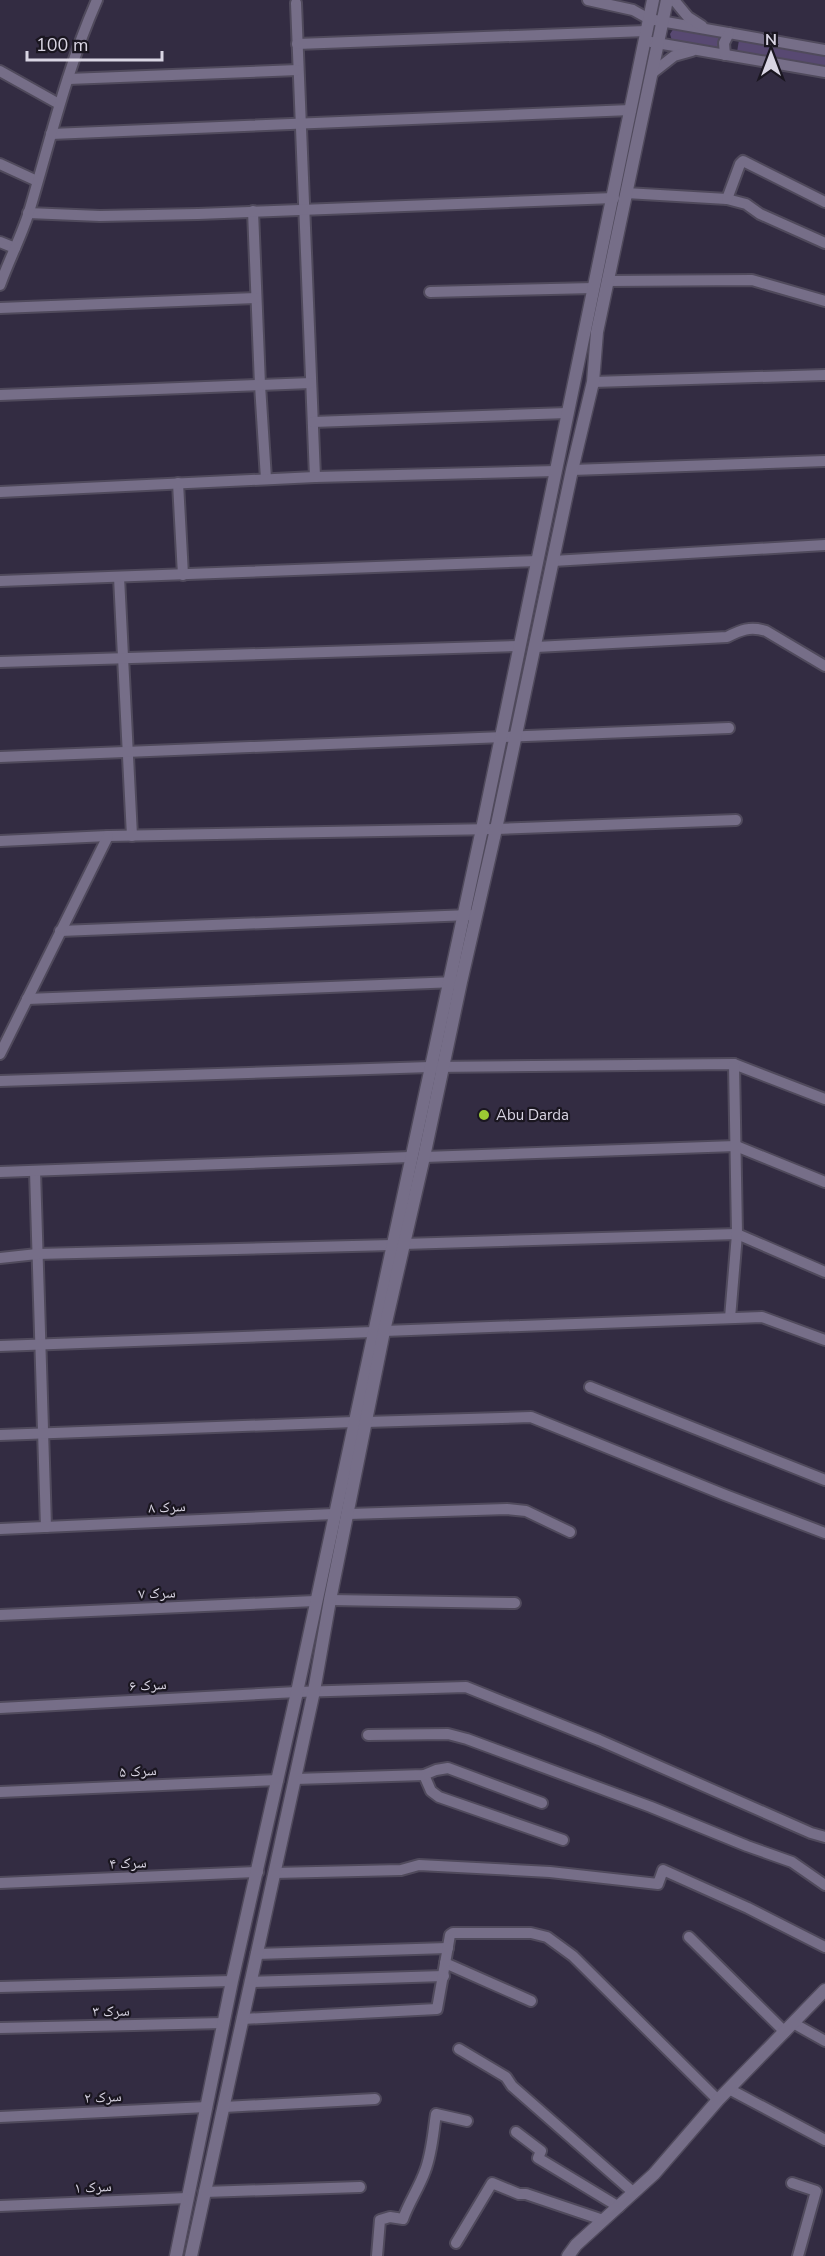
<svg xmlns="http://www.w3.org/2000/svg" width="825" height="2256" font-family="'Nunito Sans','Noto Naskh Arabic',sans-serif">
<rect width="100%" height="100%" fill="#332c42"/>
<g fill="#584972">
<polygon points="674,28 722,37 720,49 672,41 670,34"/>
<polygon points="739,40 825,54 825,67 737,52"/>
</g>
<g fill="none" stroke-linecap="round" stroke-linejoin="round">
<g stroke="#504a5c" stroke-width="14">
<g id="minor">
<polyline points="588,0 633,10 649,19 825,50"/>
<polyline points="674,0 688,17 702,26"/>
<polyline points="296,3 315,477"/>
<polyline points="651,42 825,72"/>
<polyline points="297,44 646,31"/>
<polyline points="725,55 724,43 729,33"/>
<polyline points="0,71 59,104"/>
<polyline points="651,74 674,56 692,51"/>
<polyline points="68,79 298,70"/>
<polyline points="51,134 631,110"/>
<polyline points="0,164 37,181"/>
<polyline points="626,193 727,199 746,204 760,214 825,243"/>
<polyline points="727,199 740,164 743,161 825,202"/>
<polyline points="253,211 260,385 266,479"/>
<polyline points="28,213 100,216 198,214 614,198"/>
<polyline points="0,242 15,248"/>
<polyline points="607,281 752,280 825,301"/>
<path d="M 0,285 C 9,260 21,237 29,212 C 50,141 67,68 97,0"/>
<polyline points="430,292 594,288"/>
<polyline points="0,308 256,298"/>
<polyline points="593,382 825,375"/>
<polyline points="0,395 311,383"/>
<polyline points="313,422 568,413"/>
<polyline points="572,470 825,461"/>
<polyline points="178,483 183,575"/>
<polyline points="0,492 315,477 556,471"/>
<polyline points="553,561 825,545"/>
<polyline points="119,577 132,836"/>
<polyline points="0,581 538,561"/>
<path d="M 536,647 L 727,637 C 741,630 750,626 766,631 L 825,666"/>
<polyline points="0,662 520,646"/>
<polyline points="0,757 729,728"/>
<polyline points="0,841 108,836 496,829 736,820"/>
<polyline points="60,931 470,915"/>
<polyline points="27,999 456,982"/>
<polyline points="0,1054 108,836"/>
<polyline points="0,1081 430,1067 734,1064 825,1099"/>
<polyline points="424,1157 736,1146 825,1182"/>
<polyline points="35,1171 46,1527"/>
<polyline points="0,1172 410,1157"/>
<polyline points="403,1244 737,1234 825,1272"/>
<polyline points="0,1258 37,1254 392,1245"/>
<polyline points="730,1318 737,1234 734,1064"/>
<polyline points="384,1331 762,1317 825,1340"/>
<polyline points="0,1346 373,1332"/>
<polyline points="590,1387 825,1480"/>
<polyline points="366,1422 531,1417 725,1495 825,1533"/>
<polyline points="0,1435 354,1422"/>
<polyline points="349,1514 507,1509 526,1511 570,1532"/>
<polyline points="0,1529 334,1514"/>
<polyline points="330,1600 515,1603"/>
<polyline points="0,1615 315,1601"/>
<polyline points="0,1708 297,1692 466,1687 599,1740 811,1833 825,1837"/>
<polyline points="368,1735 448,1734 467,1739 651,1807 747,1846 792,1862 825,1885"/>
<polyline points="424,1775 431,1791 439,1797 563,1840"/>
<polyline points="295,1779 424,1775 436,1770 448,1768 542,1803"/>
<polyline points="0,1792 278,1780"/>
<polyline points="274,1873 401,1870 419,1865 550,1872 658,1884 663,1870 748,1908 825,1947"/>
<polyline points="0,1883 258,1872"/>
<polyline points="689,1937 785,2032"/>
<polyline points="256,1954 448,1948"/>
<polyline points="445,1963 531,2001"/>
<polyline points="250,1982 444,1976"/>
<polyline points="0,1987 232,1981"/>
<polyline points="242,2019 437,2009 450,1935 453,1933 531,1933 547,1937 573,1956 718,2100"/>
<polyline points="793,2023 825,2041"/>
<polyline points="0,2028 224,2023"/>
<polyline points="459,2049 506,2077 512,2086 634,2193"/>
<polyline points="729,2089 825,2140"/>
<polyline points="224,2107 375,2099"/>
<polyline points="0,2117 207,2107"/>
<polyline points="516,2132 541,2151 538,2158 619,2207"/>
<polyline points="792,2183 816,2191 798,2256"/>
<polyline points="204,2192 360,2187"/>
<polyline points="0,2206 187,2198"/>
<polyline points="456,2243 492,2183 519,2194 526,2194 603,2220"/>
<path d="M 377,2256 L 380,2220 L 390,2217 L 403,2219 C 409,2202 419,2188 425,2171 C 432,2153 433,2133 436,2114 L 467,2121"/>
</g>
</g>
<g stroke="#504a5c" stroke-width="15">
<g id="tertiary">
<polyline points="176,2256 232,1981 297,1692 482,829 653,0"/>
<polyline points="191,2256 314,1691 330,1600 384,1331 424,1157 461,982 496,829 572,470 593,382 597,332 667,0"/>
<polyline points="568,2256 576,2245 654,2174 718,2100 825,1990"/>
</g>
</g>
<use href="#minor" stroke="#766e88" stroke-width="10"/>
<use href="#tertiary" stroke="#766e88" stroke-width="12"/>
</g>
<circle fill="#9bcb33" stroke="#1a1620" stroke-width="2" cx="484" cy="1115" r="6"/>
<g text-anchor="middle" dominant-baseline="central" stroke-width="4.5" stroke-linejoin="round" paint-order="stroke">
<g font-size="15" fill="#d9d5e3" stroke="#1a1620" text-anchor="start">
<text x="496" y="1115">Abu Darda</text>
</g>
<g font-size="15" fill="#d9d5e3" stroke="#1a1620">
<text transform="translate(167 1507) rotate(-3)">سرک ۸</text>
<text transform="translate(157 1593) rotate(-2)">سرک ۷</text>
<text transform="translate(148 1685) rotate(-3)">سرک ۶</text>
<text transform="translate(138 1771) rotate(-3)">سرک ۵</text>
<text transform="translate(128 1863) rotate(-2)">سرک ۴</text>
<text transform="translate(111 2011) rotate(-1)">سرک ۳</text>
<text transform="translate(103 2097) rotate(-3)">سرک ۲</text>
<text transform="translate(93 2187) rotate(-3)">سرک ۱</text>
</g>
</g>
<g transform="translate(771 54)" stroke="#1a1620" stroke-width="4.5" paint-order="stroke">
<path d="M0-4.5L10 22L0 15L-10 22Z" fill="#d9d5e3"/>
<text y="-9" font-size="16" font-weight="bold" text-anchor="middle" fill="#d9d5e3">N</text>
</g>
<path d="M27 51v9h135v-9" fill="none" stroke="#d9d5e3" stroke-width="3"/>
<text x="36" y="51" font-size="18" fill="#d9d5e3" stroke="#1a1620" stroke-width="4.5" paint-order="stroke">100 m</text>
</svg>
